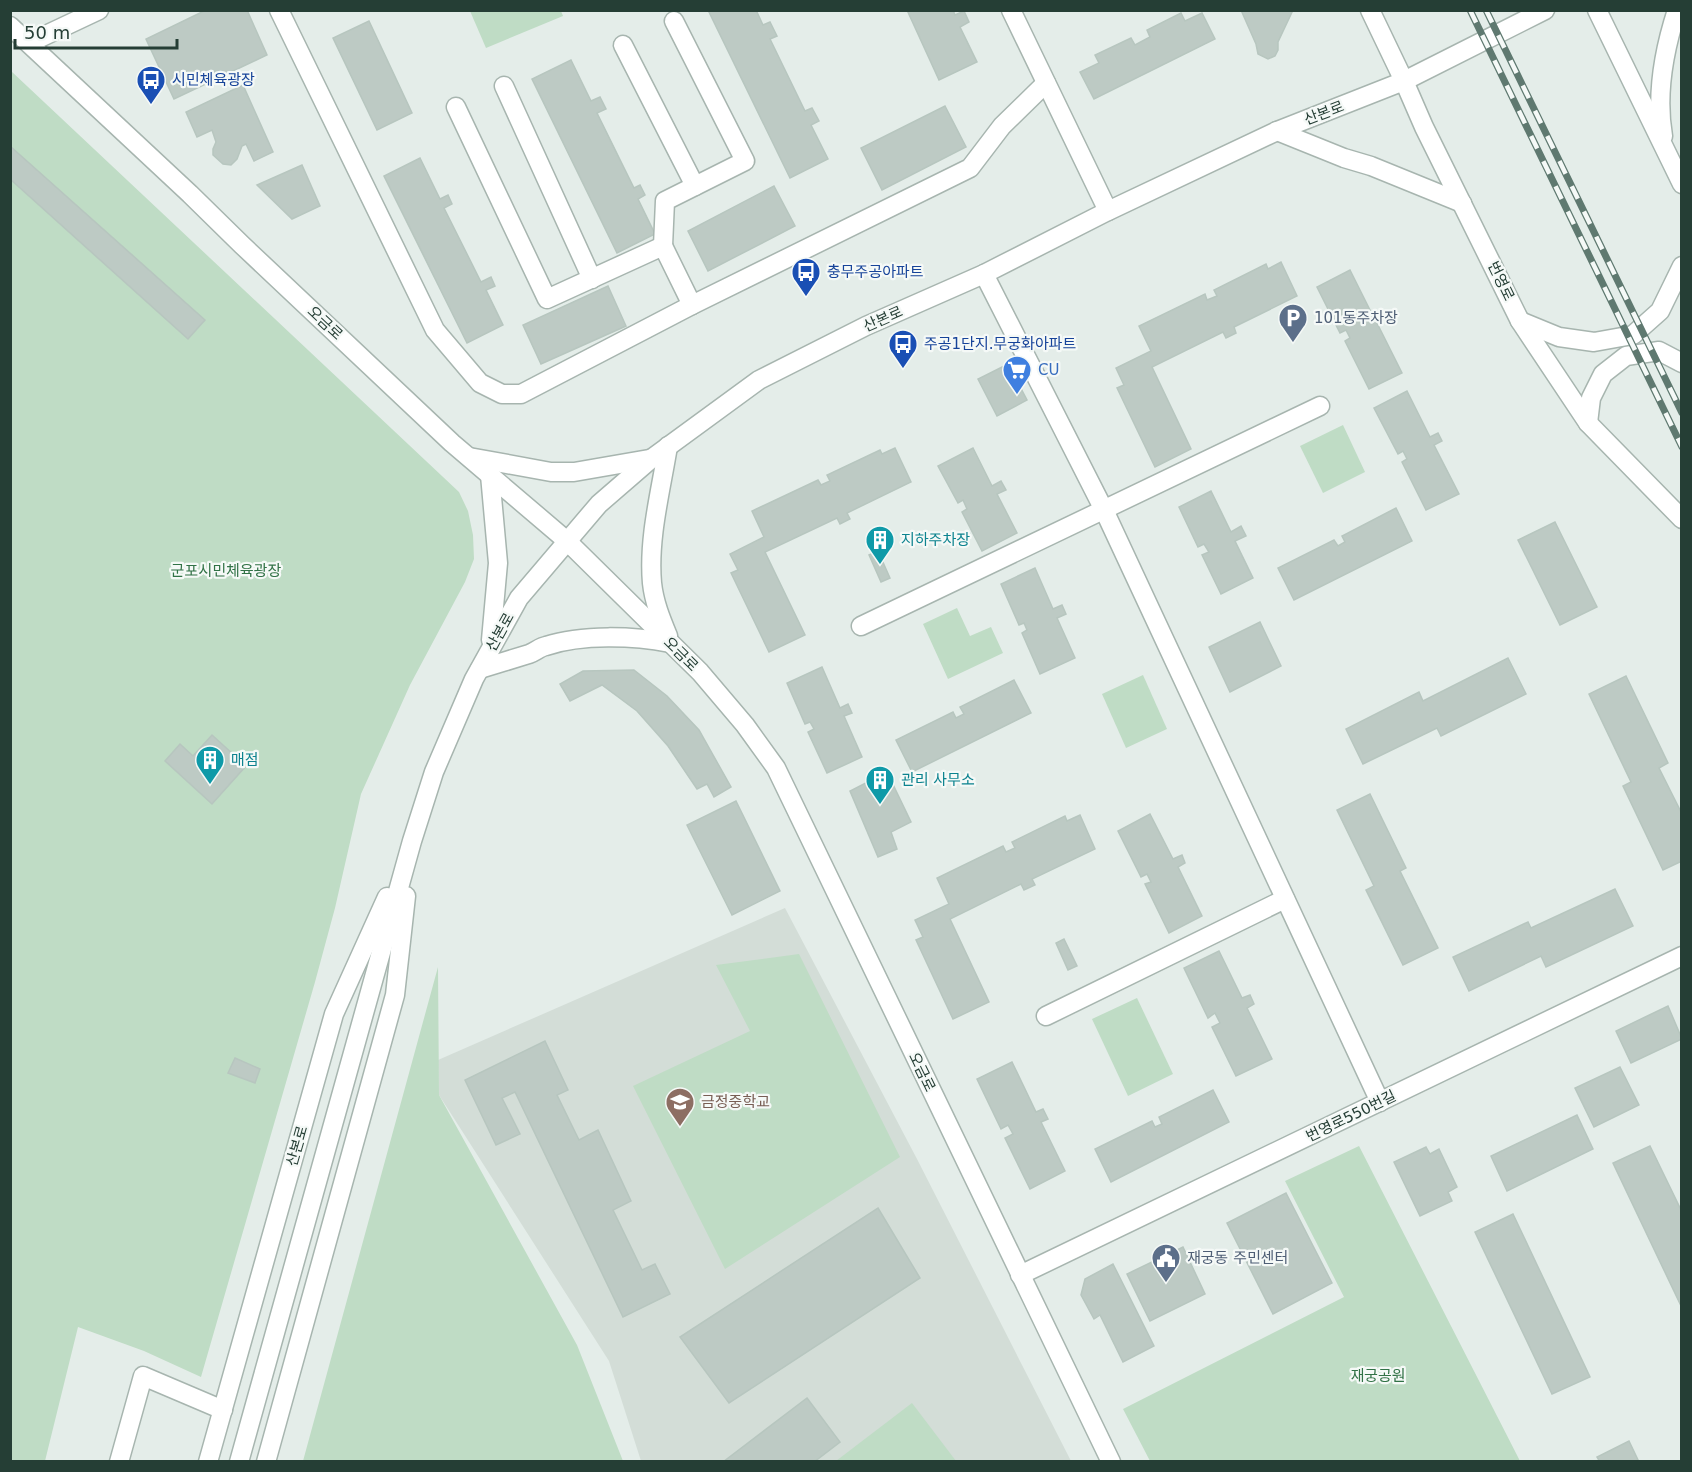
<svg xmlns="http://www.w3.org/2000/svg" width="1692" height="1472" font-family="'DejaVu Sans','Noto Sans KR',sans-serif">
<rect width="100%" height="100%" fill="#e4ede9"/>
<polygon fill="#d3ddd7" points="785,908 917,1159 1071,1461 641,1461 609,1361 439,1095 438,1060"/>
<g fill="#bfdcc5">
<polygon points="470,11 561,11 563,16 486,48"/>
<polygon points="11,71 459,492 468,511 473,535 474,559 465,582 410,685 361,794 335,908 315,982 201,1377 144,1351 78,1327 45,1461 11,1461"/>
<polygon points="1343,425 1365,472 1323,493 1300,446"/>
<polygon points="957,608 970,636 991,627 1003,653 948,679 923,624"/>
<polygon points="1143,675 1167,729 1126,748 1102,694"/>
<polygon points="799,954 900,1157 725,1269 633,1086 750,1031 716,965"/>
<polygon points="438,967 439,1095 577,1345 623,1461 303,1461"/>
<polygon points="1137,998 1173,1074 1128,1096 1092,1019"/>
<polygon points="1359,1146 1520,1461 1150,1461 1123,1409 1344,1297 1285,1181"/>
<polygon points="912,1403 956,1461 836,1461"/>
</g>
<g fill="#bdcac4" stroke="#b7c6bf" stroke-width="1.5">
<polygon points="206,10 247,10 267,55 174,99 146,39"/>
<polygon points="708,10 756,10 763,25 770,22 777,36 770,39 805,111 812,108 819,121 811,125 828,159 790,178"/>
<polygon points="907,10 953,10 955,15 964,11 969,22 960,27 977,62 939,80"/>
<polygon points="1241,10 1293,10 1278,42 1278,50 1275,56 1268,59 1258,54 1256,44"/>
<polygon points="1181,13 1185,21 1202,13 1215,39 1094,99 1080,72 1099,63 1095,55 1131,38 1135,45 1150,37 1147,30"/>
<polygon points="369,21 412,113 377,130 333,38"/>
<polygon points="571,60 591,101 600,97 606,109 597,113 634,188 640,185 645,195 638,199 655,234 617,253 532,79"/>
<polygon points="243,85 273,152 254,161 246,144 242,146 237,159 231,165 223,164 213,155 213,149 216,142 212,130 197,137 186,112"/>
<polygon points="945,106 966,147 882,190 861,148"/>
<polygon points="10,146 205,320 188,339 10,179"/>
<polygon points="420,158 440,199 448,195 452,204 444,208 481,282 491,277 495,286 486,290 503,325 467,343 384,176"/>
<polygon points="302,165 320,206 292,219 257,185"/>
<polygon points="774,186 795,226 708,271 688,231"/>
<polygon points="1281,262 1297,296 1234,327 1236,333 1226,338 1223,332 1152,367 1191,449 1155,467 1117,388 1124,385 1116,368 1151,351 1139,326 1205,294 1207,300 1217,296 1214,290 1266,264 1268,269"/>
<polygon points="1350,270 1373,316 1381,312 1385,319 1377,323 1402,373 1369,389 1345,341 1350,338 1346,330 1340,333 1317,287"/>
<polygon points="608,286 626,326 541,364 523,325"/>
<polygon points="1008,364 1027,400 997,416 978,379"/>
<polygon points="1407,391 1430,437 1438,433 1442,441 1434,445 1459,494 1426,510 1402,462 1407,459 1403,451 1398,454 1374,408"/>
<polygon points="895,448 911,482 847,513 850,519 840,524 837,518 765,552 805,635 769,652 731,573 738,570 730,554 764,537 752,511 818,480 821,485 830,481 827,475 880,450 882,454"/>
<polygon points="973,448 992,486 1001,481 1006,490 997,494 1017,533 982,551 962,512 967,509 963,500 958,503 938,466"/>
<polygon points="1211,491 1231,532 1241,526 1246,536 1235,541 1253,578 1221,594 1202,555 1209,552 1204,544 1198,547 1179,507"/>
<polygon points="1396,508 1412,541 1294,600 1278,568 1334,540 1338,546 1345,542 1342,536"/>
<polygon points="1555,522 1597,607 1560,625 1518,540"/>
<polygon points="878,551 890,578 881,582 869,555"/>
<polygon points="1035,568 1053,609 1062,605 1066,614 1057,618 1075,658 1040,674 1022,633 1027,630 1024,623 1019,625 1001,584"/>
<polygon points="1260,622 1281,666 1230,692 1209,647"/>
<polygon points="1508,658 1526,694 1441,736 1437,728 1363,764 1346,729 1419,692 1423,701"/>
<polygon points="822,667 840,708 848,704 852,713 844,716 862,757 827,773 808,732 814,729 810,722 805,724 787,683"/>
<polygon points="634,670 667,696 699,730 731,787 714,797 707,784 697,789 668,746 637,711 602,685 570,701 560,684 583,671"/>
<polygon points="1626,676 1668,763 1659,768 1682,814 1682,861 1663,870 1623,786 1631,782 1589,694"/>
<polygon points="1014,680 1031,713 912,772 896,740 953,712 956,718 964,714 960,707"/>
<polygon points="212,735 246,766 212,804 165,761 180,744 193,756"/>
<polygon points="887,772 911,822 891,832 897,849 878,857 850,791"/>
<polygon points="1370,794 1406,868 1400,871 1438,948 1403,965 1366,890 1374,886 1337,810"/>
<polygon points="736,801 780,891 732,915 687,825"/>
<polygon points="1150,814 1173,859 1182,855 1185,863 1178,867 1202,916 1169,933 1145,884 1151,882 1147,874 1141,877 1118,831"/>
<polygon points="1080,815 1095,849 1032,879 1035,885 1024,890 1021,884 950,919 989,1002 953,1019 916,940 923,937 915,920 949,904 937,878 1003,846 1006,852 1015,848 1012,842 1065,816 1067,821"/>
<polygon points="1615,889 1633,926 1546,967 1541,956 1469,991 1453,957 1528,922 1531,928"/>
<polygon points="1064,939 1077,966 1068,970 1056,943"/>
<polygon points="1219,951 1242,998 1250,995 1254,1004 1247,1008 1272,1059 1236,1076 1212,1027 1220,1023 1215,1013 1208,1018 1184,968"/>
<polygon points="1668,1006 1682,1039 1631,1063 1616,1031"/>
<polygon points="545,1041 568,1090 557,1095 579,1140 598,1130 631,1201 613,1210 642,1270 655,1264 670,1294 623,1317 515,1092 502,1098 520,1134 496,1145 465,1080"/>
<polygon points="235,1058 260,1069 255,1083 228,1073"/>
<polygon points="1012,1062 1036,1112 1043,1109 1048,1119 1041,1122 1065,1171 1030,1189 1005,1138 1013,1134 1008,1125 1001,1129 977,1079"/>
<polygon points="1620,1067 1639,1105 1594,1127 1575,1088"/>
<polygon points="1213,1090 1229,1122 1111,1182 1095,1149 1152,1121 1155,1127 1162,1124 1159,1117"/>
<polygon points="1577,1115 1593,1149 1507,1191 1491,1156"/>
<polygon points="1650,1146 1682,1212 1682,1308 1613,1163"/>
<polygon points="1426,1147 1430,1154 1439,1149 1457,1187 1448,1192 1452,1201 1420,1216 1394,1162"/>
<polygon points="1286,1193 1332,1283 1273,1314 1227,1223"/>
<polygon points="878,1208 920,1278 729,1403 680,1337"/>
<polygon points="1513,1214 1590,1377 1552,1394 1475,1232"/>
<polygon points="1183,1247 1205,1294 1150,1321 1127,1274"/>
<polygon points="1113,1264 1154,1346 1123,1362 1100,1315 1094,1319 1081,1295 1085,1279"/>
<polygon points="807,1398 840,1442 814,1462 723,1462"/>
<polygon points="1629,1441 1639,1462 1600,1462 1597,1457"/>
</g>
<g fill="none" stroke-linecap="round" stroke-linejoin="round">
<g stroke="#a7b5af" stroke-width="21">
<g id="minor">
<polyline points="279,10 435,330 480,383 502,394 521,394 692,305 970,168 1002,126 1046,83"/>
<polyline points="1011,10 1108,211"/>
<polyline points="29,43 99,10"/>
<polyline points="623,45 695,186"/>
<polyline points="504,86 592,279"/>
<polyline points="456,107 547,299 663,246 692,305"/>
<polyline points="663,246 665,201 745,161 674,21"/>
<polyline points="984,274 1104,510 1380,1102"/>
<polyline points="861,626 1320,406"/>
<polyline points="1046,1016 1285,899"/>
<polyline points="1020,1275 1682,956"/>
<polyline points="119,1462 143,1376 223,1410"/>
</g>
</g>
<g stroke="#a7b5af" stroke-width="21">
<g id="tertiary">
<polyline points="1370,10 1404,81 1424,127 1520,321 1588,423 1682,519"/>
<polyline points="1597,10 1682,184"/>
<polyline points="10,26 190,194 242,245 452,443 567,541 700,672 745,725 776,768 1111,1462"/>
<polyline points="1277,131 1344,158 1371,166 1462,203"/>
<path d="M 1663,136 C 1656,96 1664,50 1677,10"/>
<polyline points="1520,321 1559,337 1594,342 1633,335 1660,311 1682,266"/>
<polyline points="1588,423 1591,398 1603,374 1626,356 1659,351 1682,363"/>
<polyline points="469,457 551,472 574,472 649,459"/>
<polyline points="490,475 498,563 491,640"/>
<path d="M 668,636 C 661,619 654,602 652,583 C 648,538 661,490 668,446"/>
<path d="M 480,669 C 496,664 513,659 529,654 C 535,652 540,647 546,646 C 582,634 634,636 670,643"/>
<polyline points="208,1462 334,1014 387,897"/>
<polyline points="239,1462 412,841 434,772 474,679 519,598 599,504 651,459 759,380 866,326 984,274 1108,211 1277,131 1404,81 1545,10"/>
<polyline points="266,1462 395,995 406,896"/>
</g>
</g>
<use href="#minor" stroke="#fff" stroke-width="18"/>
<use href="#tertiary" stroke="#fff" stroke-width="18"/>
<g stroke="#5f7970" stroke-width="7">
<g id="rail">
<polyline points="1470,10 1682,447"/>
<polyline points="1486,10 1682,413"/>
</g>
</g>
<use href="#rail" stroke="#f5f9f7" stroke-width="4.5" stroke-dasharray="14" stroke-linecap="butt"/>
</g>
<defs>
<g id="bus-pin" transform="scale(1.5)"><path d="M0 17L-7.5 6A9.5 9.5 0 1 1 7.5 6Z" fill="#1a4fb4" stroke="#f5f9f7"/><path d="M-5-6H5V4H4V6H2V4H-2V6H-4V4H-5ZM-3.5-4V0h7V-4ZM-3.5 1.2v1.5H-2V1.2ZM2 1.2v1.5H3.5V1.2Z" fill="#fff"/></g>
<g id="parking-pin" transform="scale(1.5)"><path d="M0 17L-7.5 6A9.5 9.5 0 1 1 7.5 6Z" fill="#5c6f8a" stroke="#f5f9f7"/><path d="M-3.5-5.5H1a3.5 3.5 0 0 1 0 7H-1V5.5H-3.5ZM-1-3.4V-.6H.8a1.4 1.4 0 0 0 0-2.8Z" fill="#fff"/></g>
<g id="supermarket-pin" transform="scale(1.5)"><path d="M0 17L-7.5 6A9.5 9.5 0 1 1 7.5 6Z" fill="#3f7fe0" stroke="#f5f9f7"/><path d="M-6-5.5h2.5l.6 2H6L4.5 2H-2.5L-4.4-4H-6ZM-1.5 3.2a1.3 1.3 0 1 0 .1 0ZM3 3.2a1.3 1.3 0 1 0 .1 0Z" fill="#fff"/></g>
<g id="building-pin" transform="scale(1.5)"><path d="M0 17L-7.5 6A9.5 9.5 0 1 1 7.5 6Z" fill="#0f9aa8" stroke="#f5f9f7"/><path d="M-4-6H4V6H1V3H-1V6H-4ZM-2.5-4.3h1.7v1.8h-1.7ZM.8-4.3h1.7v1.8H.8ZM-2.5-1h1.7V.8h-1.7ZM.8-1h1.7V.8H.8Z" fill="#fff"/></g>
<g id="school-pin" transform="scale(1.5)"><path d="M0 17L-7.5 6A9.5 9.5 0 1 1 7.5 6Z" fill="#8d6e63" stroke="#f5f9f7"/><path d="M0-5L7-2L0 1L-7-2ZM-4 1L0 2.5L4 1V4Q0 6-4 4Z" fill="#fff"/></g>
<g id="civic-pin" transform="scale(1.5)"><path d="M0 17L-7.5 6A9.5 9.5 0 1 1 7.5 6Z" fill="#5c6f8a" stroke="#f5f9f7"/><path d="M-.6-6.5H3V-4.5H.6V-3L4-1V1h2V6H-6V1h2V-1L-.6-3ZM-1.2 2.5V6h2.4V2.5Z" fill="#fff"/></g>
</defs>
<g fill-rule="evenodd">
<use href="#bus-pin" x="151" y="80"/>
<use href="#bus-pin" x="806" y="272"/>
<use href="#parking-pin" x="1293" y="318"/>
<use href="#bus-pin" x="903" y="344"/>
<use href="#supermarket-pin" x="1017" y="370"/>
<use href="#building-pin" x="880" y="540"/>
<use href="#building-pin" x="210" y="760"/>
<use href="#building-pin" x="880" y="780"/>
<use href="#school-pin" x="680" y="1102"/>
<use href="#civic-pin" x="1166" y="1258"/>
</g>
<g text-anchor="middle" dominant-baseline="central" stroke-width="4.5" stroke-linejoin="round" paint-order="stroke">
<g font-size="15" fill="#164399" stroke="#f5f9f7" text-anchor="start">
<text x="172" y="80">시민체육광장</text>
<text x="827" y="272">충무주공아파트</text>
<text x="924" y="344">주공1단지.무궁화아파트</text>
</g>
<g font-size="15" fill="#253e35" stroke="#f5f9f7">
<text transform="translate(1324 113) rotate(-21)">산본로</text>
<text transform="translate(1501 281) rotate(64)">번영로</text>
<text transform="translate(883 319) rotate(-24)">산본로</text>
<text transform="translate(325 323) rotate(43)">오금로</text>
<text transform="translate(500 632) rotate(-61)">산본로</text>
<text transform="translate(681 654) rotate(45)">오금로</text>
<text transform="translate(922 1072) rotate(64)">오금로</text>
<text transform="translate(1351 1116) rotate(-26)">번영로550번길</text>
<text transform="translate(297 1146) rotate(-74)">산본로</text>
</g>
<g font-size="15" fill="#4e5e75" stroke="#f5f9f7" text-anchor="start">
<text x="1314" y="318">101동주차장</text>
<text x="1187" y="1258">재궁동 주민센터</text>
</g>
<g font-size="15" fill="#366cbe" stroke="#f5f9f7" text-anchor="start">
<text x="1038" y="370">CU</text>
</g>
<g font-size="15" fill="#0d838f" stroke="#f5f9f7" text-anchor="start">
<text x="901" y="540">지하주차장</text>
<text x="231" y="760">매점</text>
<text x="901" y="780">관리 사무소</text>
</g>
<g font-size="15" fill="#317246" stroke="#f5f9f7">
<text x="226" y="571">군포시민체육광장</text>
<text x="1378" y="1376">재궁공원</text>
</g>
<g font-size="15" fill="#785e54" stroke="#f5f9f7" text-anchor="start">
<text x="701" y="1102">금정중학교</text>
</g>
</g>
<rect width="1692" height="1472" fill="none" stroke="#253e35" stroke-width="24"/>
<path d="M15 39v9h162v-9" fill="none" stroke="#253e35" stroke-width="3"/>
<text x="24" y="39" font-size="18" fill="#253e35" stroke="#f5f9f7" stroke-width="4.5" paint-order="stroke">50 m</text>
</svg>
